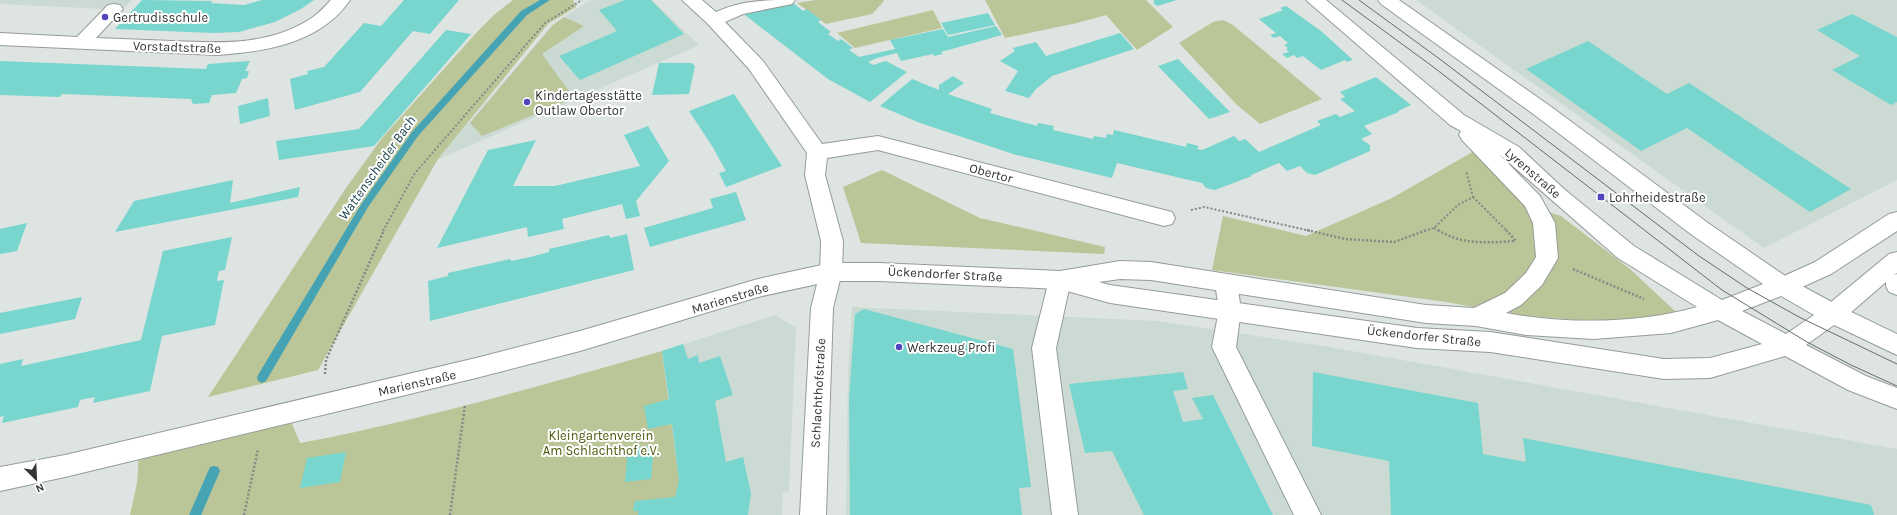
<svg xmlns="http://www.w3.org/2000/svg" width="1897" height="515" font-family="Karla,sans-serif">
<rect width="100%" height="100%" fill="#dde4e1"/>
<g fill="#cbdbd3">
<polygon points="0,0 132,0 105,27 87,25 104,9 0,4"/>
<polygon points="590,0 652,0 699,45 437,160 552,25"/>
<polygon points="1416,0 1897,0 1897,180 1764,248"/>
<polygon points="852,307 1157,321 1324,346 1897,449 1897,515 846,515 848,374"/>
<polygon points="775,315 796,328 789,491 783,492 782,515 672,515 675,497 672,424 662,351"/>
</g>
<g fill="#bbc698">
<polygon points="513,0 573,0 576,7 548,24 438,159 318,370 208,397 346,188 382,138 477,32 495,14"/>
<polygon points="815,0 883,0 884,1 872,14 826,24 797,3"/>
<polygon points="985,0 1146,0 1173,27 1137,50 1106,15 1077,23 1005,38"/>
<polygon points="933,10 942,28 855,48 837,33"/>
<polygon points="564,17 584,26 542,54 574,98 482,136 470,123 553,25"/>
<polygon points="1223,20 1233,25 1322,99 1260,124 1236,104 1179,43 1213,22"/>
<polygon points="1476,150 1524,204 1561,216 1630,269 1676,312 1648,319 1602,322 1518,315 1446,302 1212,270 1223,216 1306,236 1392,198"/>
<polygon points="882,170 980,218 1105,247 1104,254 861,243 843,187"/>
<path d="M 662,351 L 679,481 L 672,515 L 130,515 L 137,483 L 139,453 L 290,419 L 300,443 C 422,420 543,385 662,351 Z"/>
</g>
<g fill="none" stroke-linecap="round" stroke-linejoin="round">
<g fill="#45a3b4" fill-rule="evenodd">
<polygon points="540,0 550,0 527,15 418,136 368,207 266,381 262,383 258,381 257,378 258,375 362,203 412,132 521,11"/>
<polygon points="214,466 218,467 220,471 201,515 189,515 210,467"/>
</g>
</g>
<g fill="#78d6ce">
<polygon points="142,0 212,1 211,3 244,5 262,0 314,0 301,9 275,22 239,32 213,33 115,29"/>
<polygon points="404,0 459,0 430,34 413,31 360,92 295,110 290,79 308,74 307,71 324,67 364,23 381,26"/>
<polygon points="625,0 651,0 684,34 580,80 559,56 617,31 599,10"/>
<polygon points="1153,0 1177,0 1157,6 1153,3 1155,2"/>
<polygon points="792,2 803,11 807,9 821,20 818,22 831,32 828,34 838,41 841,39 853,48 849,50 859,57 895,49 890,40 943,29 948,37 996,26 1002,35 941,52 943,54 934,56 933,54 901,61 897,53 877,58 868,62 873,65 886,61 907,72 870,102 828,79 741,12"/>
<polygon points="1286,6 1321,31 1353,60 1347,62 1345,60 1321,70 1303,56 1297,58 1294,55 1287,58 1282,54 1289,52 1286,49 1288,48 1284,45 1288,43 1280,36 1274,38 1270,35 1276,33 1259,19 1283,10 1280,8"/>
<polygon points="988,13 995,25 948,35 941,23"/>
<polygon points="1852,14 1897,37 1897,102 1891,105 1832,70 1860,56 1817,30"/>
<polygon points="446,30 471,34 374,146 279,160 276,141 359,129"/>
<polygon points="1120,33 1134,49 1052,76 1036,89 1029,98 1005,91 1018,71 1000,61 1015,51 1013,48 1036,42 1046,56"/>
<polygon points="1588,41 1667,94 1689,83 1851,189 1810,212 1687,128 1641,151 1526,69"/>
<polygon points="1178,59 1230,112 1209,119 1158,66"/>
<polygon points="0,61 206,69 208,64 250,61 245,71 249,71 247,78 242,79 236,93 212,95 209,103 193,104 191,99 62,94 60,97 0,95"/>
<polygon points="659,63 692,63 695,66 689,94 652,95"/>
<polygon points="953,76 964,83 948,94 992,109 990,113 1037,126 1038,123 1054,126 1053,130 1093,139 1094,136 1106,138 1107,134 1113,135 1114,130 1186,147 1187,143 1199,146 1197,149 1202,150 1234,136 1239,141 1245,139 1259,152 1321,125 1317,121 1336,114 1340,117 1355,111 1340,99 1345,97 1340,92 1376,77 1411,105 1398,111 1399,112 1364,126 1372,134 1361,139 1370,145 1370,151 1322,172 1315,175 1307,173 1300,166 1287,171 1279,163 1251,175 1252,176 1215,190 1206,188 1202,183 1117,163 1112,178 1013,154 920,123 880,106 912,79 939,90 939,85"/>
<polygon points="734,94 782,166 726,187 719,173 726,171 712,146 689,111"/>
<polygon points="268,98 270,116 240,124 238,106"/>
<polygon points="648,126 669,161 636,201 640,216 626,219 622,204 562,219 564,229 528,237 527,227 437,248 488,150 536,140 513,186 555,186 640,166 624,135"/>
<polygon points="233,180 230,203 300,187 298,197 115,232 134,201"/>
<polygon points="736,192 746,220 650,247 644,228 713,208 710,199"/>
<polygon points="27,223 17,251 0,254 0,229"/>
<polygon points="627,234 634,270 430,321 428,281 448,276 448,273 510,259 511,261 530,257 549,252 549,249 609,235 610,238"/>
<polygon points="232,237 225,270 219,271 217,281 224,280 215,325 162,336 150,391 93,403 95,397 80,400 78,407 2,423 4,416 0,417 0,364 23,359 21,366 141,340 163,251"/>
<polygon points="82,297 75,319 0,334 0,313"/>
<polygon points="864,309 1013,349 1031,487 1019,488 1022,515 850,515 849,398 855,314"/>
<polygon points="683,344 688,359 698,355 699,363 720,356 733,395 715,401 726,462 743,457 751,493 748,515 638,515 638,511 633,511 635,501 675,497 679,481 672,424 648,429 644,406 669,399 662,351"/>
<polygon points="1183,372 1188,389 1173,391 1183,422 1203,419 1192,398 1213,395 1273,515 1144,515 1112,451 1085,453 1069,384"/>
<polygon points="1313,372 1478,403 1483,454 1526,462 1523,438 1871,505 1874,515 1391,515 1389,461 1312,446"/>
<polygon points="654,446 651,479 625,482 628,448"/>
<polygon points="346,452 340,482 300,488 307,458"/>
</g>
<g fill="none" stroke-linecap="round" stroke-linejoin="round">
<g stroke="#959c98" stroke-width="2">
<g id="minor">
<path d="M 331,0 L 350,0 C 321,43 265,52 217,55 L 0,45 L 0,33 L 77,37 L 108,5 L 114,4 L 120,5 L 123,9 L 96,38 C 122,39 147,40 172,41 C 221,43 271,46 313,17 C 320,12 325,6 331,0 Z"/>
<path d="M 682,0 L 702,0 L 716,12 C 742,0 766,0 795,0 L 792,4 L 743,14 L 725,22 L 763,61 L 822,144 L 878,136 L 1164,210 L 1172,212 L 1175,218 L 1172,224 L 1164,226 L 878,150 L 827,158 L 825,175 L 843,241 L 842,272 L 833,308 L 826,515 L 800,515 L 811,308 L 820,272 L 821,241 L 805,175 L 807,153 L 749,69 L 708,24 Z"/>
<polygon points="1897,212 1897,231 1831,274 1791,292 1783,295 1775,292 1772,286 1775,280 1815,262 1889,214"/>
<polygon points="1897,252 1897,273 1894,275 1897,274 1897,295 1889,292 1886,286 1886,282 1841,321 1833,323 1825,321 1822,314 1825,307 1889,254"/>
<polygon points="1060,271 1068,274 1071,280 1056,348 1078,515 1052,515 1032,348 1049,280 1052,274"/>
<polygon points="1226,274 1234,277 1237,283 1241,310 1236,347 1321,515 1294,515 1212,347 1219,310 1215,283 1218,277"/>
</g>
</g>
<g stroke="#959c98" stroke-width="2">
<path id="major" d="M 1306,0 L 1326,0 L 1464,115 L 1519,147 L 1564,189 L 1634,246 L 1722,300 L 1763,284 L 1692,235 L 1536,116 L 1381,4 L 1378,0 L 1399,0 L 1550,106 L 1708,223 L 1791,280 L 1841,307 L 1897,334 L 1897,355 L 1834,325 L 1806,345 L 1866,376 L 1897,388 L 1897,409 L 1848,390 L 1785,356 L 1710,378 L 1664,379 L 1490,352 L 1417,348 L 1110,303 L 1060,289 L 879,281 L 831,281 L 758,297 L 580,351 L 476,378 L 65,477 L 0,491 L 0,467 L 65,455 L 476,358 L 580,331 L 758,279 L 831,263 L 879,263 L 1060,271 L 1120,261 L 1151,262 L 1426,305 L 1474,308 L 1505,293 L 1526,273 L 1536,257 L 1533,223 L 1525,206 L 1462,140 L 1459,135 L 1461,131 L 1450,125 ZM 1499,154 L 1618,258 L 1697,307 C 1638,324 1566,324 1506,313 L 1521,305 L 1542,285 L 1558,258 L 1555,223 L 1540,196 ZM 1120,279 L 1151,280 L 1426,323 L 1476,326 L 1526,335 L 1594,339 L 1671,333 L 1718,320 L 1762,344 L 1710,358 L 1664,359 L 1490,332 L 1417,328 L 1110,285 L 1099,282 ZM 1781,296 L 1814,315 L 1786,334 L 1742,311 Z"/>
</g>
<g stroke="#848986" stroke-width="2" stroke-dasharray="2 2" stroke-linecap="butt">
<polyline points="1473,197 1507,231"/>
<polyline points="1191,210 1204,207 1311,231"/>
<polyline points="1434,228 1439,231"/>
<polyline points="383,231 415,173 545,23 582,0"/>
<polyline points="1424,231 1434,228 1458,205 1473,197 1466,171"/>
</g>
<g stroke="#848986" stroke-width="2.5" stroke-dasharray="2 2" stroke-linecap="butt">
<polyline points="1307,230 1345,239 1394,242 1427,230"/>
<path d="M 1438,230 C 1461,245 1488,243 1514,241"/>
<polyline points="1506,230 1516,241"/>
<polyline points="1573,269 1644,299"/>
<polyline points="325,374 326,360 384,230"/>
<polyline points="244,515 258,449"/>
<polyline points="450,515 465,405"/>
</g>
<use href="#minor" fill="#fff" fill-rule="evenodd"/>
<use href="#major" fill="#fff" fill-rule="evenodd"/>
<g stroke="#676c69" stroke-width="1">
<polyline points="1342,0 1432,66 1722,290 1807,342 1851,365 1897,386"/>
<polyline points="1359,0 1441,60 1699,256 1747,288 1799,317 1897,364"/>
</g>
</g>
<g fill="#5146be" stroke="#fff" stroke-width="1.5">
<circle cx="105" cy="17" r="4"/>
<circle cx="527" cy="102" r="4"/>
<rect x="1597" y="193" width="8" height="8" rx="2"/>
<circle cx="899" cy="347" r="4"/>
</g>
<g text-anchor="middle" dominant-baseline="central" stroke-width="4" stroke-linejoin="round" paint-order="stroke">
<g font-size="13" fill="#333634" stroke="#fff" text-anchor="start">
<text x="113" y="17">Gertrudisschule</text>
<text x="535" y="95">Kindertagesstätte<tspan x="535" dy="15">Outlaw Obertor</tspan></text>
<text x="1609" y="197">Lohrheidestraße</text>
<text x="907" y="347">Werkzeug Profi</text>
</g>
<g font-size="13" fill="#333634" stroke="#fff">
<text transform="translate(177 47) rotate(2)">Vorstadtstraße</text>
<text transform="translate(991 173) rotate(15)">Obertor</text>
<text transform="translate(1533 173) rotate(41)">Lyrenstraße</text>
<text transform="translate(945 274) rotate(3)">Ückendorfer Straße</text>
<text transform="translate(730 298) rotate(-17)">Marienstraße</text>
<text transform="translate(1424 336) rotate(6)">Ückendorfer Straße</text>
<text transform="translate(417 383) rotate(-13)">Marienstraße</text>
<text transform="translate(818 393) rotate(-87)">Schlachthofstraße</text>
</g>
<g font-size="13" fill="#4c580a" stroke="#fff">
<text x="601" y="435">Kleingartenverein<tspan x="601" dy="15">Am Schlachthof e.V.</tspan></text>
</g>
<g font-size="14" font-style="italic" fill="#143f47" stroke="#fff">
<text transform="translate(377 168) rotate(-55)">Wattenscheider Bach</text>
</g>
</g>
<g transform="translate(36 479) rotate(156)" stroke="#ffffff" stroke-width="3" paint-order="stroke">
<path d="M0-3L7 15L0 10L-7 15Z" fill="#333634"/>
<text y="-6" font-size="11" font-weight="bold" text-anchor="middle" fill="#333634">N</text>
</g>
</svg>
